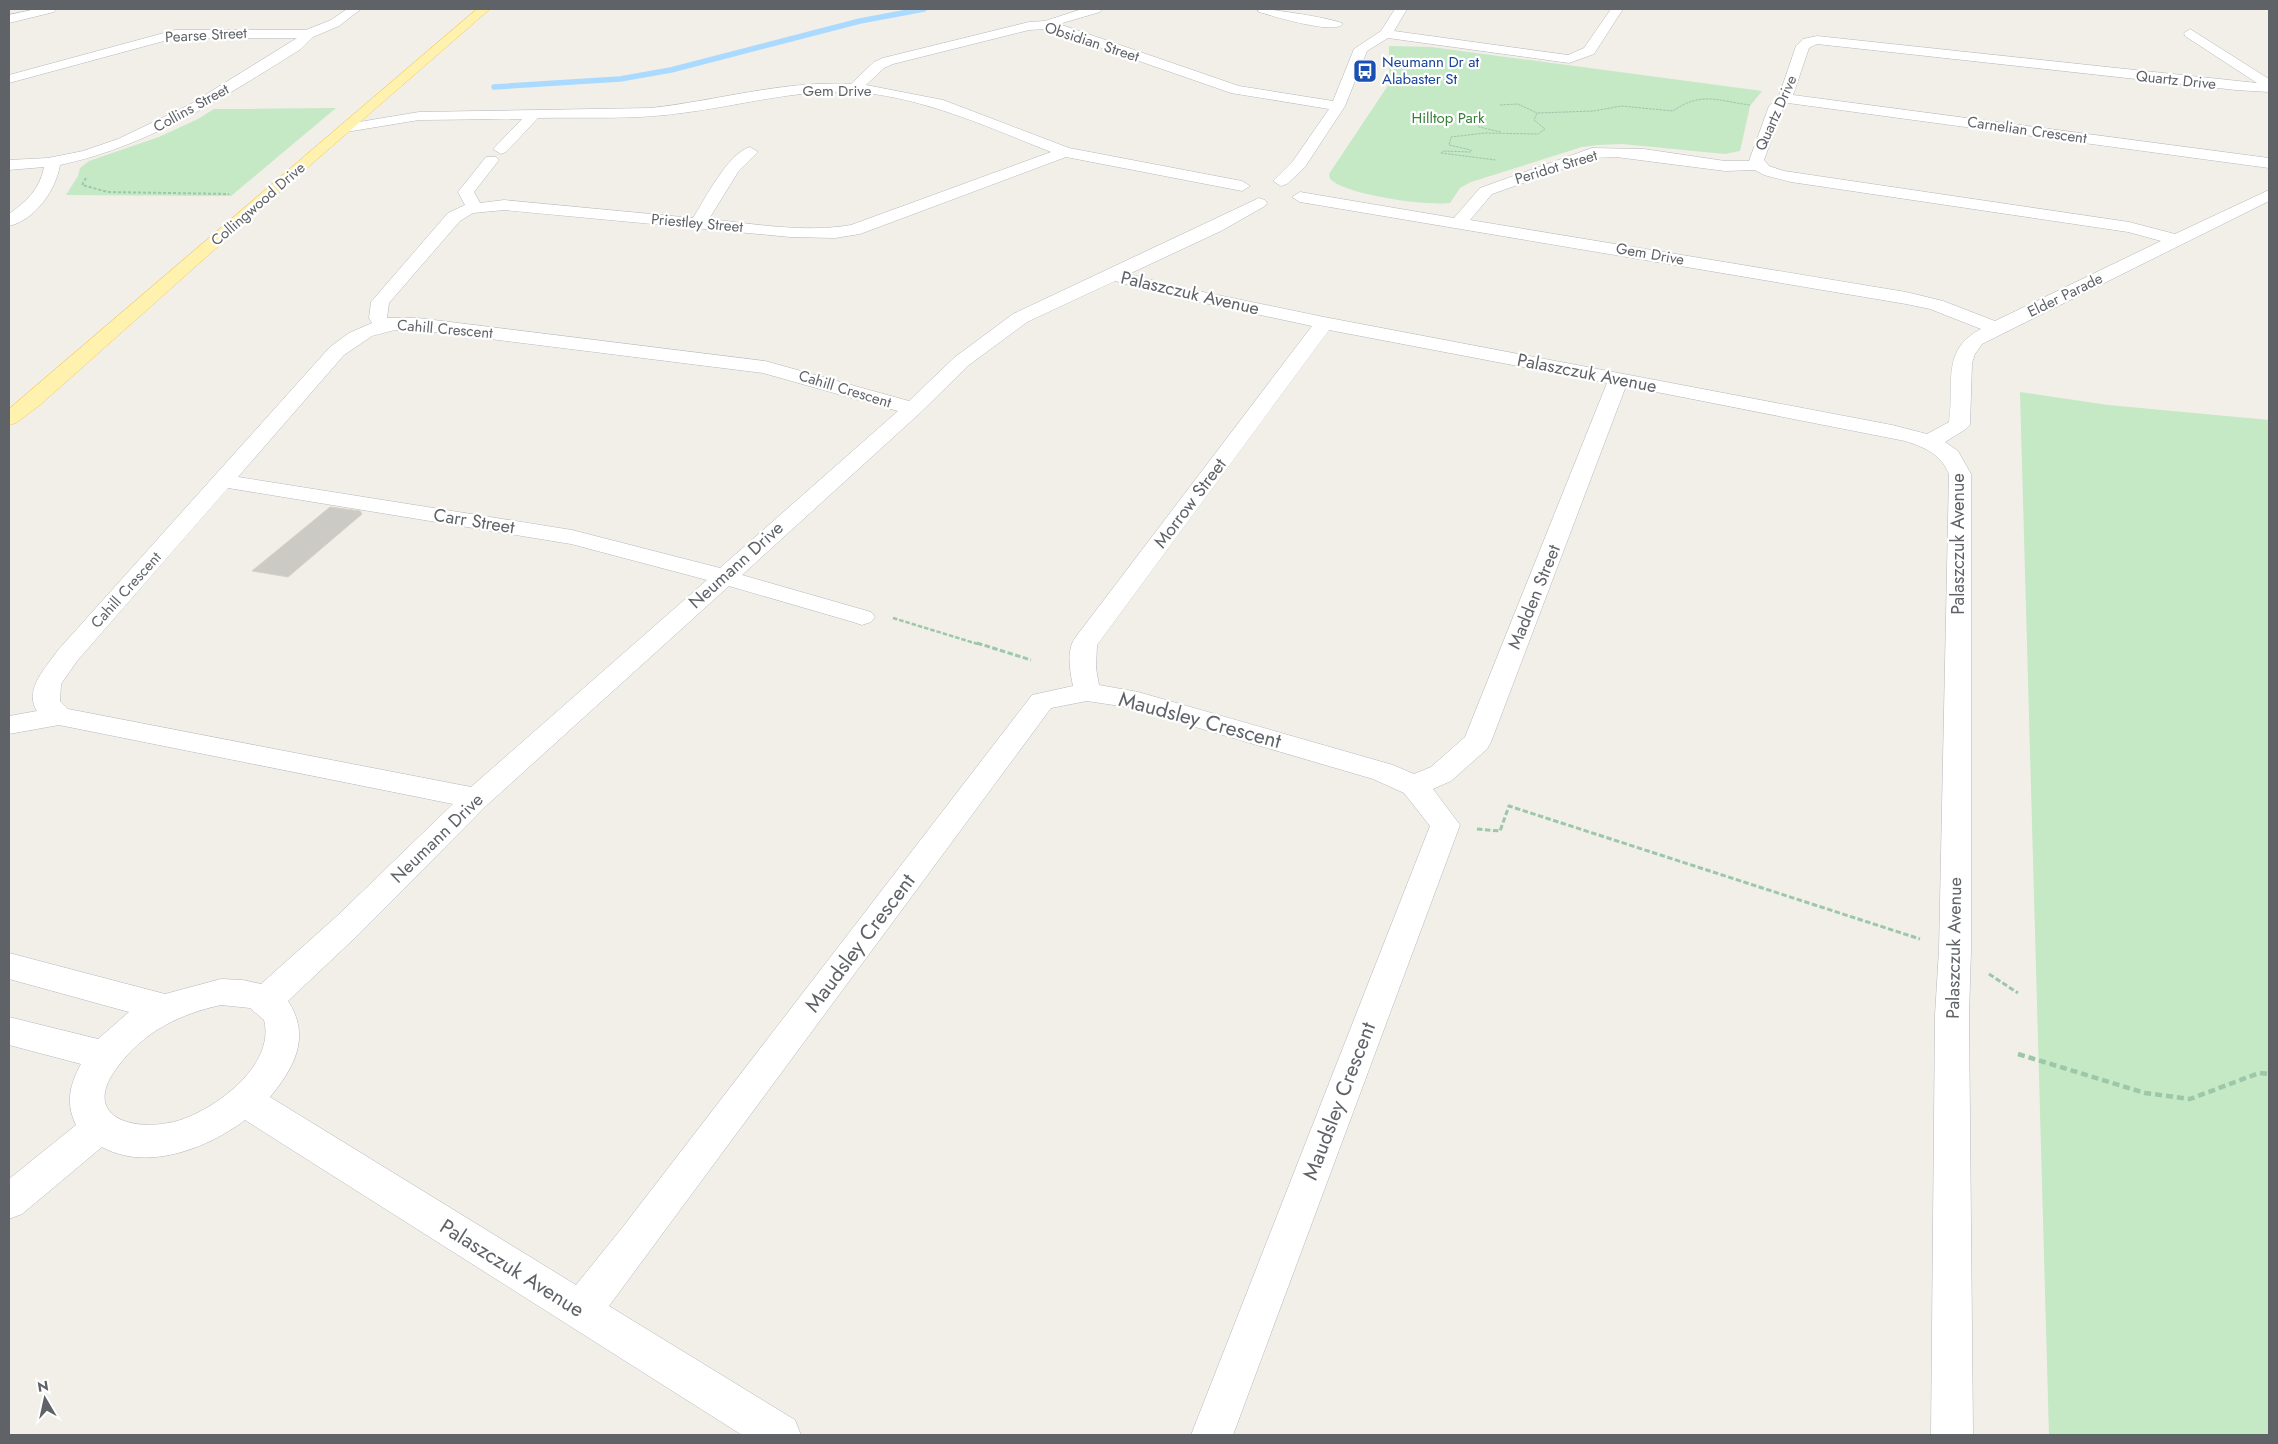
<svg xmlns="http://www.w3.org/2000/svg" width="2278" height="1444" font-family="Jost,sans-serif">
<rect width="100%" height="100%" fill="#f1efe8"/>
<g fill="#c5e8c5">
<path d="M 1389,46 L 1431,47 L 1762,91 L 1750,106 L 1740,151 L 1725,154 L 1622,144 L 1598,145 L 1582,147 L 1471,182 L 1460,188 L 1450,203 C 1426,206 1346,195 1330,179 L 1329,174 L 1389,84 Z"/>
<polygon points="336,108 231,196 66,195 78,176 80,168 89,161 159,137 198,119 214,109"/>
<polygon points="2020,392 2108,405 2269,420 2269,1435 2049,1435"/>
</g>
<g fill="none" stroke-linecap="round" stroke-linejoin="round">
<polyline stroke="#aadaff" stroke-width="5.5" points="494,87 620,79 671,70 860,21 924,9"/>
</g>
<polygon fill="#cccac5" stroke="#d6d1c6" points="330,507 360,511 362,514 288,577 252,571"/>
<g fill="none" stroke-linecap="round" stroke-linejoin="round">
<g stroke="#b5b8bc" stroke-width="1">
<g id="minor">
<polygon points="36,9 56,9 54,12 9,23 9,15"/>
<path d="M 347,9 L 361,9 L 339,26 L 313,37 L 301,49 C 224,97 149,146 60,165 C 56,190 35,220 9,226 L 9,214 C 26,202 40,189 44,167 L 9,170 L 9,160 L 48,158 L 83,151 L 118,139 L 189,105 L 297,38 L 175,38 L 9,83 L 9,75 L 175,30 L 306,30 L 331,20 Z"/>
<path d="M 1082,9 L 1102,9 L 1100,12 L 1059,24 L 1239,86 L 1333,101 L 1354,49 L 1381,31 L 1395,9 L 1407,9 L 1394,31 L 1568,55 L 1584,48 L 1611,9 L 1623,9 L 1594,54 L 1569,63 L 1388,38 L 1367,51 L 1345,106 L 1305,167 L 1287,184 L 1281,186 L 1273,181 L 1293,161 L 1329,109 L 1231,93 L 1047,29 L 1029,30 L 893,64 L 884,68 L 866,85 L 943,100 L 1069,148 L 1242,181 L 1250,186 L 1242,191 L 1066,157 L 860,234 L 835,238 L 790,237 L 504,210 L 473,213 L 460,221 L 389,303 L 387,318 L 418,318 L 765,361 L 909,401 L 955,357 L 1013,314 L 1259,198 L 1265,200 L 1267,203 L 1265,206 L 1221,231 L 1129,274 L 1174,286 L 1324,317 L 1892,425 L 1927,434 L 1949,422 C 1955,385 1940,350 1981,329 L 1930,309 L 1906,304 L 1300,202 L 1292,197 L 1300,192 L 1454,218 L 1480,188 L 1592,148 L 1644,149 L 1725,161 L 1749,161 L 1769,106 L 1779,96 L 1796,46 L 1803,39 L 1817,36 L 2257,83 L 2185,36 L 2184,33 L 2190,29 L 2269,79 L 2269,92 L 2236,90 L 1817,44 L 1809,48 L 1793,95 L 2269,158 L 2269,168 L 1788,103 L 1783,108 L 1764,160 L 1769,166 L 1784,171 L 2129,222 L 2175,234 L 2269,190 L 2269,201 L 1982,344 L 1975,354 L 1972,363 L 1970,425 L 1966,429 L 1945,442 L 1958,451 L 1971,474 L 1971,950 L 1969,1015 L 1973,1435 L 1931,1435 L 1935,1015 L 1939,950 L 1949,474 C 1941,454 1924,447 1905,441 L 1626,386 L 1491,742 L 1487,749 L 1451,781 L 1433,789 L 1460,825 L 1233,1435 L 1191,1435 L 1430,826 L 1404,793 L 1373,779 L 1127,707 L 1087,701 L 1051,708 L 609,1306 L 795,1420 L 801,1435 L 742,1435 L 245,1120 C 208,1148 147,1172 102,1147 L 22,1214 L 9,1219 L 9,1179 L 76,1125 C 65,1103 70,1084 81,1064 L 9,1045 L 9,1017 L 98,1039 L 129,1012 L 9,979 L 9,953 L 165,994 L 221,979 L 243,980 L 261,984 L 337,916 L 453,804 L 59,725 L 9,734 L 9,716 L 37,711 C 23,690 47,666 59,649 L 330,347 L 349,333 L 372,323 L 369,318 L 371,302 L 448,213 L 465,205 L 458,192 L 486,157 L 496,157 L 499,160 L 474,192 L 480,203 L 504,200 L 693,218 C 705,199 728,153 750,147 L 758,152 L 738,172 L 709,219 C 755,224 804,233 851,225 L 1051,152 C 993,129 936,103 874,94 C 810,85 746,105 682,113 C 635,120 586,117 538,118 L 506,152 L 501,154 L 493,149 L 522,119 L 419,120 L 346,132 L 339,128 L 341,125 L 419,112 L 650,108 C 716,101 784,80 851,84 L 874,62 L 883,58 L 1029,22 L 1045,21 ZM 1616,157 L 1725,171 L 1755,170 L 1764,175 L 1791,182 L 2128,232 L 2161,241 L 1995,321 L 1943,301 L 1906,292 L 1470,220 L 1492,194 L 1594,158 ZM 1115,281 L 1171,296 L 1312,326 L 1075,638 C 1066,651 1070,671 1073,686 L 1032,695 L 622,1228 L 576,1285 L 270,1097 C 295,1067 311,1036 288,1001 L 359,934 L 487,805 L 729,586 L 853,622 L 862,625 L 871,622 L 875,617 L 871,612 L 742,575 L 920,413 L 969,365 L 1027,322 ZM 395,330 L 418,330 L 763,373 L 898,411 L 720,568 L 572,530 L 238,477 L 344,355 L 372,336 ZM 1329,330 L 1607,383 L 1465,737 L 1431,767 L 1414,774 L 1393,765 L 1138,692 L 1099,685 L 1096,668 L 1097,645 ZM 228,488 L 571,544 L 707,580 L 471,787 L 68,709 L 60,701 L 61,684 L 77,661 ZM 221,1005 L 250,1008 L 264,1020 C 276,1065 215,1110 177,1121 C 133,1133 78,1117 119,1065 C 145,1031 180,1014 221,1005 Z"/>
<path d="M 1257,9 C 1267,8 1338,19 1343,24 C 1334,35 1273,16 1259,12 Z"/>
</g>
</g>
<g stroke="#f2c960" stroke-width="1">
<polygon id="major" points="477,9 490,9 276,195 40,405 16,423 9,425 9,409"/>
</g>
<g stroke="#9cc7a9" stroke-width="1" stroke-dasharray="2.5 1" stroke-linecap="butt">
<polyline points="1500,105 1518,104 1537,113"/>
<polyline points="1475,120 1479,127 1501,132"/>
<path d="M 1441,153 L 1443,151 L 1471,152 L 1471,150 L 1449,145 L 1451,137 L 1485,133 L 1538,134 L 1545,129 L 1534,120 L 1537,113 L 1594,111 L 1621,106 L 1673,111 C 1701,91 1718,101 1750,105"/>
<polyline points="1441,153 1496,160"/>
</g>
<polyline stroke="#9cc7a9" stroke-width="2" stroke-dasharray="3 2" stroke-linecap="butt" points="86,178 82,185 108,192 229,194"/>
<polyline stroke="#9cc7a9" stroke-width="2.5" stroke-dasharray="4.5 2" stroke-linecap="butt" points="893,618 981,645"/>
<g stroke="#9cc7a9" stroke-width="3" stroke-dasharray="5.5 2.5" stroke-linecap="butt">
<polyline points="977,643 1031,660"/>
<polyline points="1477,829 1500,831 1509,806 1920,939"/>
<polyline points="1989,974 2018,993"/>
</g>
<polyline stroke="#9cc7a9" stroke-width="4.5" stroke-dasharray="7 4" stroke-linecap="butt" points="2018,1054 2145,1093 2190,1099 2259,1073 2269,1074"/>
<use href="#minor" fill="#fff" fill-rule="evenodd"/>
<use href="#major" fill="#fff2af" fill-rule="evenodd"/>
</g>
<defs>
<g id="bus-square" transform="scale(1.25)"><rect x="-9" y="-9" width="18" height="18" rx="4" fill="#1a4fb4" stroke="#fff"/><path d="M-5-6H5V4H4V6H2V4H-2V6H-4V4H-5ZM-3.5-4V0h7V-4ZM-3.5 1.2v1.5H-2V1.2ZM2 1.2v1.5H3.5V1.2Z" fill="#fff"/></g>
</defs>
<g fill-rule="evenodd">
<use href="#bus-square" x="1365" y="71"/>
</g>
<g text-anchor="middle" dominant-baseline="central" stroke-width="4.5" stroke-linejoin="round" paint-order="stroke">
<g font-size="15" fill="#5f6368" stroke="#fff">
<text transform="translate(206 35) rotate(-3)">Pearse Street</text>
<text transform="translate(1092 42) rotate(18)">Obsidian Street</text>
<text transform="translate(2176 80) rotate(6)">Quartz Drive</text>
<text x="837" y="91">Gem Drive</text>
<text transform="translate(191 108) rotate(-29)">Collins Street</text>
<text transform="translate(1776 113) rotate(-66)">Quartz Drive</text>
<text transform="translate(2027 130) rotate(8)">Carnelian Crescent</text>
<text transform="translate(1556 167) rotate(-17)">Peridot Street</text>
<text transform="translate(258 204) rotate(-41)">Collingwood Drive</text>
<text transform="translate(697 223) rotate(5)">Priestley Street</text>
<text transform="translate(1650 254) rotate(10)">Gem Drive</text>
<text transform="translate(2065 295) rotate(-26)">Elder Parade</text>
<text transform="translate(445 329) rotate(5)">Cahill Crescent</text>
<text transform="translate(845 389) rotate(17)">Cahill Crescent</text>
<text transform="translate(126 590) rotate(-48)">Cahill Crescent</text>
</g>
<g font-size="15" fill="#164399" stroke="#fff" text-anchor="start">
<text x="1382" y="62">Neumann Dr at<tspan x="1382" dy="17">Alabaster St</tspan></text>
</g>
<g font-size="15" fill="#348238" stroke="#fff">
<text x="1448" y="118">Hilltop Park</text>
</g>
<g font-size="18" fill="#5f6368" stroke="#fff">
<text transform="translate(1190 293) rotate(13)">Palaszczuk Avenue</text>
<text transform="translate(1587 373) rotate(11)">Palaszczuk Avenue</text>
<text transform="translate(1190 503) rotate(-53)">Morrow Street</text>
<text transform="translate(474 521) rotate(9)">Carr Street</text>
<text transform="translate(1958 544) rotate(-90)">Palaszczuk Avenue</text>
<text transform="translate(736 565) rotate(-42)">Neumann Drive</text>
<text transform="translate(1534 597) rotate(-68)">Madden Street</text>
<text transform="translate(437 838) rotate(-44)">Neumann Drive</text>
<text transform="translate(1954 948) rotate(-89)">Palaszczuk Avenue</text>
</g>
<g font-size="21" fill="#5f6368" stroke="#fff">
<text transform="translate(1200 720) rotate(15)">Maudsley Crescent</text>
<text transform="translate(860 943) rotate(-53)">Maudsley Crescent</text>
<text transform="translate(1339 1101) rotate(-69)">Maudsley Crescent</text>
<text transform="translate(512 1268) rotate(32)">Palaszczuk Avenue</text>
</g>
</g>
<rect width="2278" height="1444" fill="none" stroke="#5f6368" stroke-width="20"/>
<g transform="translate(45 1399) rotate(351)" stroke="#ffffff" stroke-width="4" paint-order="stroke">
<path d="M0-4L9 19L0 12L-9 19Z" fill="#5f6368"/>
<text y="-8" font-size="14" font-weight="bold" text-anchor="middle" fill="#5f6368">N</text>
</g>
</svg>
